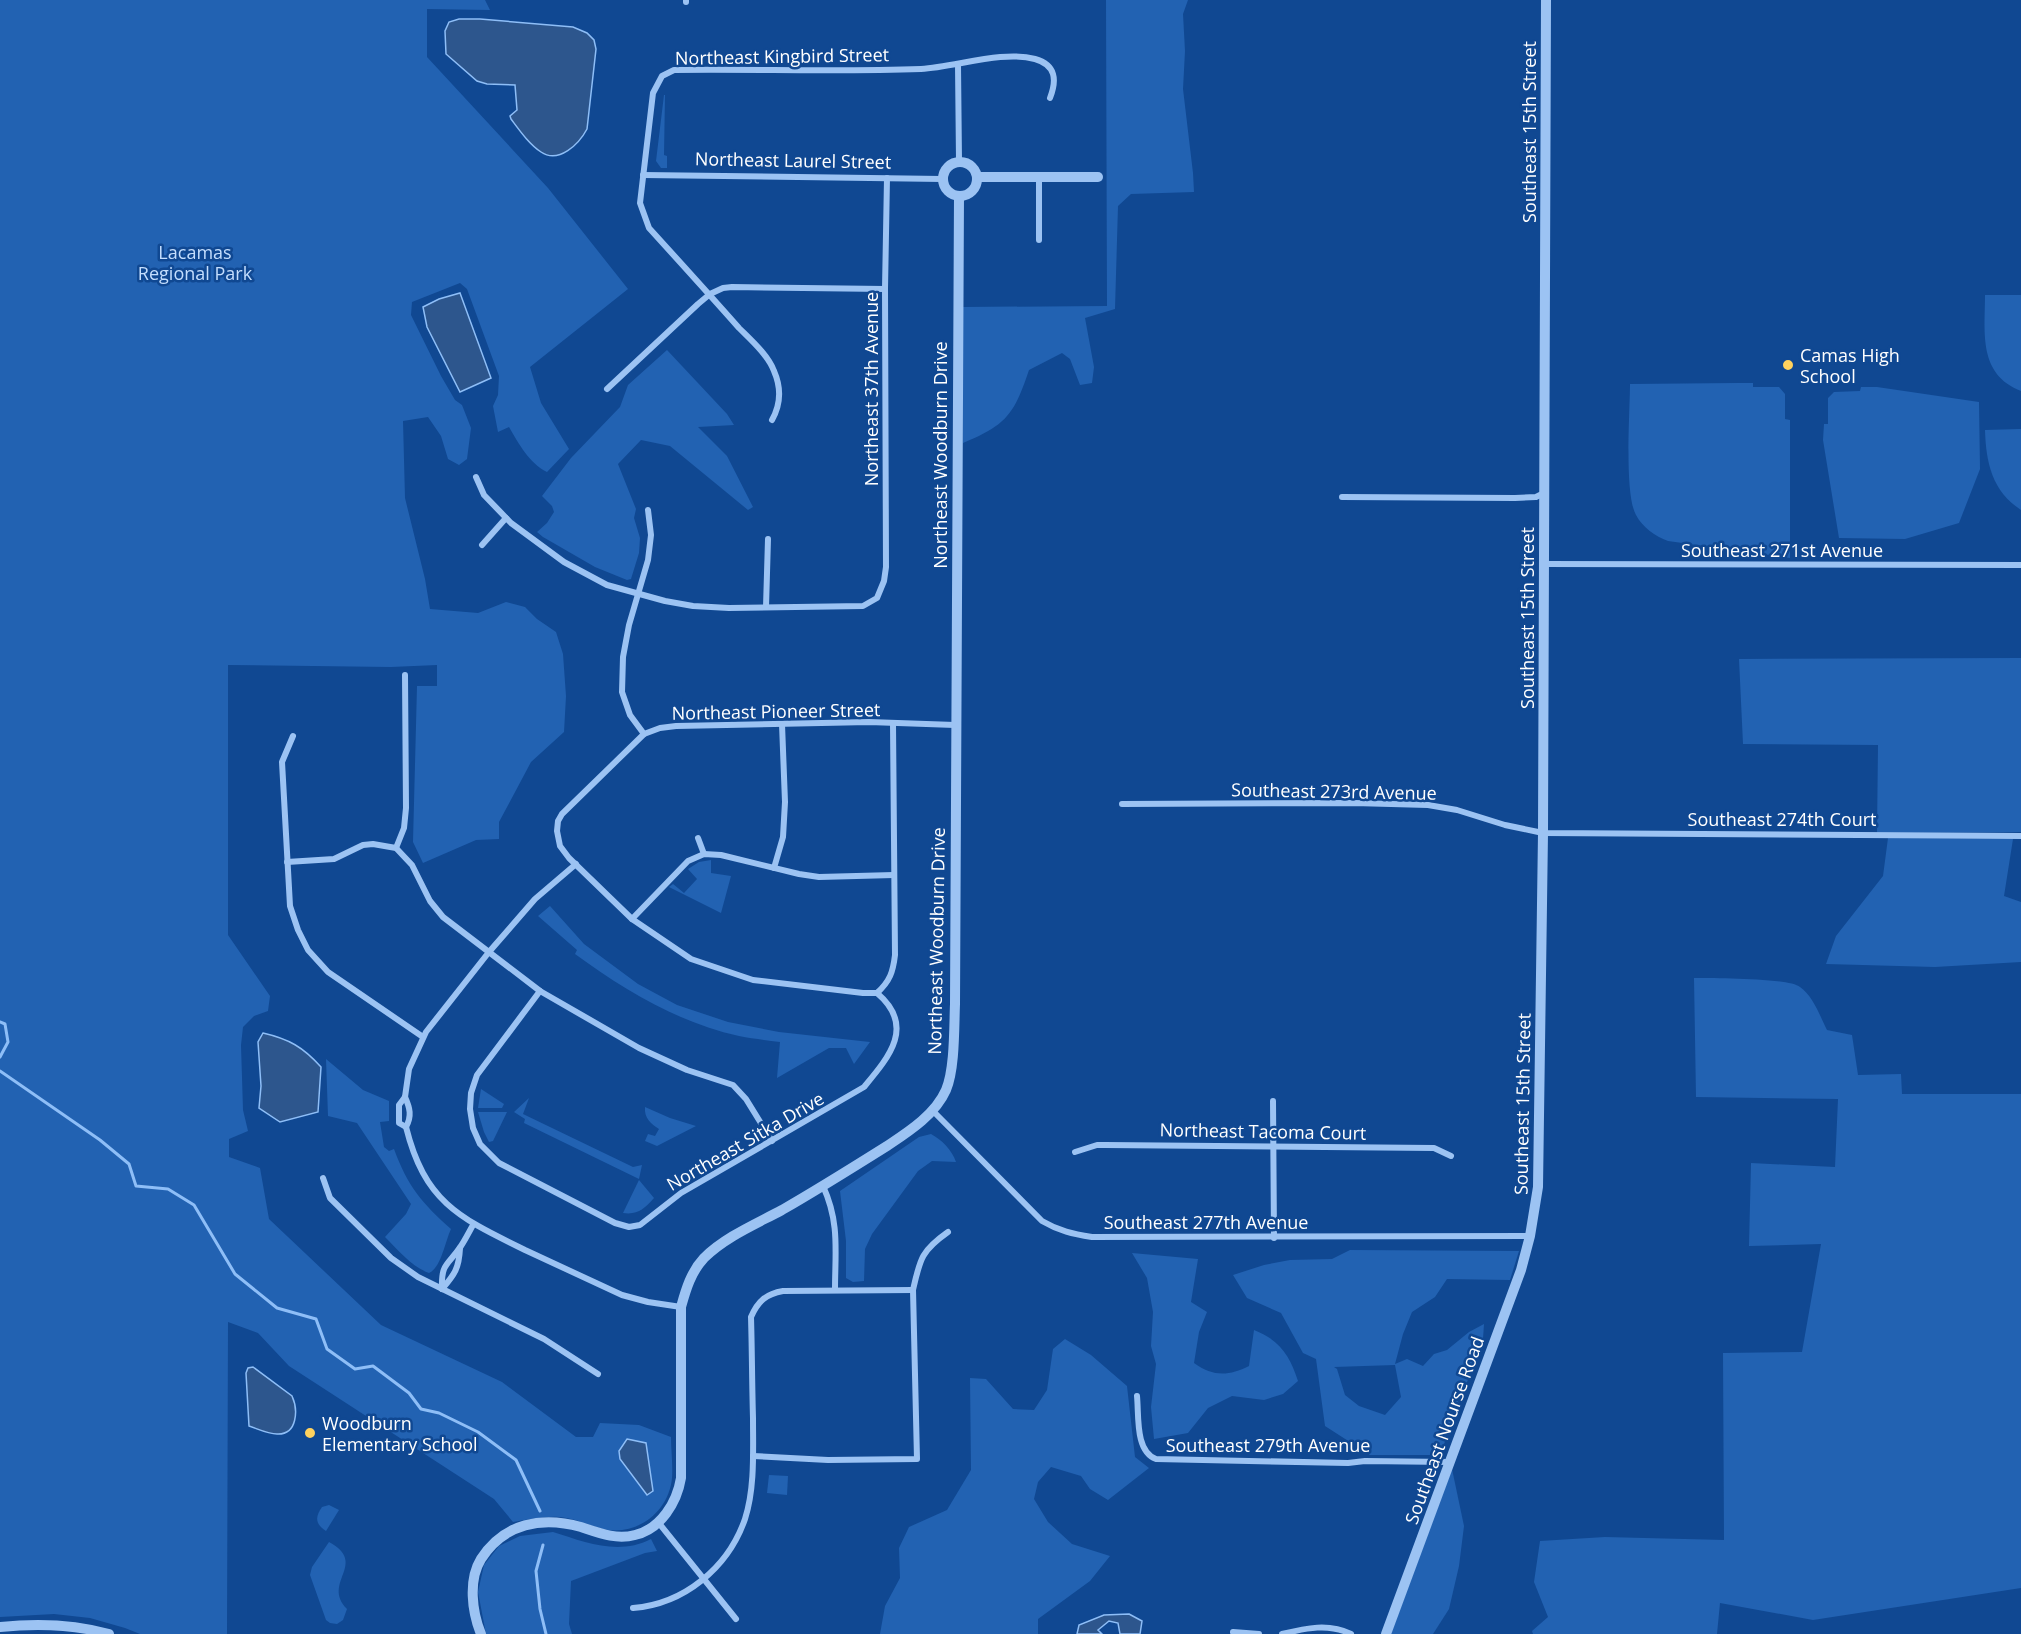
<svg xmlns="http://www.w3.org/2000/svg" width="2021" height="1634" font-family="'Open Sans',sans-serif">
<rect width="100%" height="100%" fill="#104892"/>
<g fill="#2262b2" fill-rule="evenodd">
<path d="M 0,0 L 485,0 L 490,10 L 427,9 L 427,57 L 548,188 L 628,289 L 530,367 L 541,403 L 569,449 L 547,472 C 529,463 519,444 509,427 L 498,432 L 493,406 L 498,395 L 499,376 L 467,289 L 460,283 L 412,302 L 411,315 L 441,376 L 455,400 L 462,405 L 471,428 L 467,459 L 459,465 L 448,459 L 441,436 L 428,417 L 403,421 L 405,498 L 425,579 L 430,609 L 478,613 L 506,602 L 525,607 L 537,619 L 556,632 L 563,654 L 566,696 L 564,732 L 531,762 L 499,822 L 499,839 L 476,840 L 423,863 L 413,842 L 417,686 L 437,686 L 437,665 L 391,667 L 228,665 L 228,935 L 270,996 L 268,1011 L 254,1016 L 243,1027 L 241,1045 L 243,1110 L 248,1131 L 229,1139 L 229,1157 L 260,1168 L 269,1219 L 381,1325 L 502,1382 L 576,1437 L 593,1437 L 600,1423 L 639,1425 L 671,1437 C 671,1450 673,1465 672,1478 C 669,1512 636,1537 603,1529 C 588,1525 574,1518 559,1517 C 544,1516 527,1520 513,1522 L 494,1499 L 289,1366 L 258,1333 L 228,1322 L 227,1634 L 140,1634 L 125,1628 L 90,1618 L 54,1614 L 0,1617 Z"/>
<path d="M 1106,0 L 1188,0 L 1183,14 L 1185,51 L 1183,89 L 1193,173 L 1194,192 L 1131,194 L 1118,206 L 1115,309 L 1085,318 L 1094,367 L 1092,383 L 1080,385 L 1070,359 L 1062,353 L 1029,370 C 1014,415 1006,425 963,443 L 963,307 L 1107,306 Z"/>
<polygon points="664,95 665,95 664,155 667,156 667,168 661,168 656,161"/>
<path d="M 1985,295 L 2021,295 L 2021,391 C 1978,374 1985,333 1985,295 Z"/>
<polygon points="667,350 727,414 734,425 698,427 727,456 753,507 748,510 670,446 641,440 618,464 636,509 634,518 640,538 639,553 631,579 627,580 595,567 543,537 537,532 547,523 554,512 552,506 542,496 571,458 620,407 628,385"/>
<path d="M 1737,383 L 1753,383 L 1753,387 L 1779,387 L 1785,394 L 1785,419 L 1790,420 L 1790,558 L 1668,541 C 1655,536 1643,528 1636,515 C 1624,493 1630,413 1630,384 Z"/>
<polygon points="1861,387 1877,387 1979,402 1980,469 1959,523 1905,539 1839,538 1823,440 1824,424 1828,424 1828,398 1834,392 1860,391"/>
<path d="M 2021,429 L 2021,510 C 1992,491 1986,463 1985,430 Z"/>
<polygon points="2021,658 2021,832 1877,833 1878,745 1743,744 1739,659"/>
<polygon points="1888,838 2013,839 2004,896 2021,902 2021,962 1935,967 1826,964 1836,936 1883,876"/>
<polygon points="711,860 711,873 731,876 721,913 669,887 673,884 684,893 697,879 688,869 699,862"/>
<path d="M 550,906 L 584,944 L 638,984 L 677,1005 L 728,1022 L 779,1032 L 870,1042 L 854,1064 L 846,1048 L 829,1048 L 777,1078 L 780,1042 C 767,1040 753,1039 739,1036 C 679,1023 624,990 575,954 L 577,950 L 538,916 Z"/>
<path d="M 1694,978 C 1712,978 1789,978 1800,987 C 1813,996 1820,1016 1827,1030 L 1852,1035 L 1858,1075 L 1901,1074 L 1902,1094 L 2021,1094 L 2021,1588 L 1813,1620 L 1720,1603 L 1717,1634 L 1533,1634 L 1532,1631 L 1548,1617 L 1534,1582 L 1540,1541 L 1605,1537 L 1724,1540 L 1723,1353 L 1802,1352 L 1821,1244 L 1749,1246 L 1751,1163 L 1835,1167 L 1838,1099 L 1696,1097 Z"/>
<path d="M 326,1059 L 363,1090 L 389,1101 L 389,1121 L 380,1122 L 384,1147 L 389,1151 L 394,1149 C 408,1187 422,1203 451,1229 C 445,1242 441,1268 429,1273 C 412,1267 398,1250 385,1237 L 406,1214 L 411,1204 L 357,1123 L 328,1116 Z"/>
<polygon points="481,1089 504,1104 502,1108 478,1108"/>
<polygon points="529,1098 523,1114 633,1167 642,1165 639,1179 524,1123 525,1119 514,1112"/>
<path d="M 645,1107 L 670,1118 L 696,1126 L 657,1146 L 645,1141 L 648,1134 L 655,1136 L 659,1129 C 651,1124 644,1118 645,1107 Z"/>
<polygon points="478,1112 507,1112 493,1141 489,1142 484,1132"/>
<path d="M 931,1134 C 942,1140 952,1150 956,1162 L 932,1161 L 918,1171 L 872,1234 L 865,1249 L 864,1281 L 853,1282 L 846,1278 L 846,1241 L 840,1191 L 919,1137 Z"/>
<path d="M 639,1180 L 654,1198 C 644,1209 638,1215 623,1213 Z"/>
<path d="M 1350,1250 L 1519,1251 L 1510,1280 L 1447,1279 L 1435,1297 L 1412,1312 L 1403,1334 L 1395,1364 L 1407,1359 L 1423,1366 L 1434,1354 L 1447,1350 L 1469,1332 L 1484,1324 L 1483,1339 L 1440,1455 L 1370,1455 L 1325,1426 L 1316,1359 L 1303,1353 L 1281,1313 L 1247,1298 L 1233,1275 L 1264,1265 L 1290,1260 L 1332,1259 ZM 1395,1365 L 1401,1397 L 1385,1415 L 1359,1406 L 1345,1395 L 1337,1369 L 1334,1367 Z"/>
<path d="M 1132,1253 L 1198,1259 L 1191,1302 L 1207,1312 L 1199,1332 L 1194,1363 C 1213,1377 1229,1376 1249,1366 L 1254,1330 C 1280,1340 1290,1356 1298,1381 L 1283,1394 L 1264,1400 L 1232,1396 L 1208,1408 L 1188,1433 L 1154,1439 L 1151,1407 L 1156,1364 L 1151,1346 L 1153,1312 L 1147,1278 Z"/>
<polygon points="1065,1339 1091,1355 1127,1386 1135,1457 1149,1468 1108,1500 1090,1489 1081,1476 1051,1467 1038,1482 1034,1499 1048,1522 1072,1544 1110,1556 1090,1581 1038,1619 1038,1634 880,1634 885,1606 900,1578 899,1548 909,1527 947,1510 971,1470 970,1378 986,1379 1013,1409 1034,1410 1047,1390 1053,1349"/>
<polygon points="1452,1469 1464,1526 1459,1566 1449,1609 1433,1634 1391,1634"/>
<polygon points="769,1475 788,1476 787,1495 767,1493"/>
<path d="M 329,1505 L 339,1510 L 326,1531 C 315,1524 315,1517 322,1507 Z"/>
<path d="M 553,1532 C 585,1542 618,1556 651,1539 L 657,1551 L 645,1553 L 571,1581 L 569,1624 L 572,1634 L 486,1634 L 478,1592 L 484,1565 L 499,1546 L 520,1536 Z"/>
<path d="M 329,1542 C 369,1564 321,1582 347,1609 L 343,1620 L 337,1624 L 330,1623 L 326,1620 L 310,1575 L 312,1567 Z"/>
</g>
<g fill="#2d568d" stroke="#8ebef7" stroke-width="1.5">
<path d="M 459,19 L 480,19 L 573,27 L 587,33 L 594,40 L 596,49 L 587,129 C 579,144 559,164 541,152 C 529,144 520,131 511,119 L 510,116 L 517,110 L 515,85 L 487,84 L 477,81 L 446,54 L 445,31 L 449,22 Z"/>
<polygon points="460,293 491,378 460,392 427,327 423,307 439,299"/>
<path d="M 263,1033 C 289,1039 303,1047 321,1067 L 318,1112 L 280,1122 L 259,1108 L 261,1086 L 258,1042 Z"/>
<path d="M 253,1367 L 292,1396 C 298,1409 298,1435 277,1434 C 268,1434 258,1429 249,1426 L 246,1373 L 248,1368 Z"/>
<polygon points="627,1439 646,1443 653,1491 647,1495 620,1459 619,1451"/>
<polygon points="1129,1614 1142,1621 1140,1634 1120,1634 1118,1623 1109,1621 1098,1630 1102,1634 1077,1634 1079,1625 1104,1615"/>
</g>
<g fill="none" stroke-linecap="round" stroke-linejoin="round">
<g stroke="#8ebef7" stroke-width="3">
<polyline points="0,1022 5,1024 8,1042 0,1057"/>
<polyline points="0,1071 100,1140 129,1164 136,1186 168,1189 194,1205 235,1274 277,1308 316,1319 327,1349 355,1369 373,1366 409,1393 421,1409 439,1413 478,1432 516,1460 540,1511"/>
<polyline points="543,1545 536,1571 540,1609 546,1634"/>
</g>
<g stroke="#9cc3f3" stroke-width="6">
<polyline points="686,0 686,2"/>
<polyline points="958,65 959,161"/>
<polyline points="643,175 942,179"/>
<polyline points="1039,177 1039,240"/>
<polyline points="607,389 698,304 710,294 723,288 732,287 885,289"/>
<path d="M 772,420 C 781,404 781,387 774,371 C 768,355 751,340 739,328 C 709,294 679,261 649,228 L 640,203 L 653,93 L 662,76 L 674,70 C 756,69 839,72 921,69 C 956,67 1003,50 1035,59 C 1056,65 1057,80 1050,98"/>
<polyline points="476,477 484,495 511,523 564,562 607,585 665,601 693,606 729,608 863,606 877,598 884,581 886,567 885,289 887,178"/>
<polyline points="1342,497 1515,498 1536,497 1544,493"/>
<polyline points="482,545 506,518"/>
<polyline points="1544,564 2021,565"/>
<polyline points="766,607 768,539"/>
<polyline points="644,734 630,715 622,692 623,657 629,625 648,560 651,535 648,510"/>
<polyline points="293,736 282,762 290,906 298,930 308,950 328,972 423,1037"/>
<polyline points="1122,804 1354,803 1428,805 1457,810 1505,825 1543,833 2021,836"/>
<polyline points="698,838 704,854"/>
<polyline points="396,848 404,828 406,808 405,675"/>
<polyline points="287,862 334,859 363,845 373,844 396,848 412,865 430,901 443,917 540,991 639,1048 687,1070 733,1085 746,1099 772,1141"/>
<path d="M 576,864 L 535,899 L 489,952 L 426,1032 L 409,1069 L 405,1097 L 399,1105 L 399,1123 L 406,1127 C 425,1203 460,1218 525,1250 C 557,1265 589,1280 622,1295 L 648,1302 L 681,1307"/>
<polyline points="774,868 783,837 785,802 782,724"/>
<polyline points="632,919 688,861 704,854 721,855 799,874 819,877 894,875"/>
<path d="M 540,991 L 477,1075 L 471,1093 L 470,1109 L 473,1128 L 480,1144 L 499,1163 L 615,1223 L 629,1227 L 640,1225 L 681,1193 L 864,1087 C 889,1057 916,1026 877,993"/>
<polyline points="877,993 863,993 753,980 691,959 632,919 569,858 560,846 557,831 558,821 562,814 644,734 660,728 676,726 869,722 955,725"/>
<path d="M 877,993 C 890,981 893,972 895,955 L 893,724"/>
<path d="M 405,1097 C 410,1108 412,1116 406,1127"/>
<polyline points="1273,1101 1274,1238"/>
<path d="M 932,1110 L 1042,1221 C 1059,1231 1073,1234 1092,1237 L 1530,1236"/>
<polyline points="1075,1152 1097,1145 1105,1145 1434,1148 1451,1156"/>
<polyline points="323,1178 330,1198 391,1258 418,1277 544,1339 598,1374"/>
<path d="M 823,1186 C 840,1223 835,1252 835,1290"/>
<path d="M 442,1289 C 441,1262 448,1266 461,1246 C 465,1240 469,1232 473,1225"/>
<path d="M 442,1289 C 455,1274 459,1268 460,1248"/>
<path d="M 1137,1396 C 1139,1416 1135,1451 1156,1459 L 1348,1463 L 1365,1461 L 1449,1462"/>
<path d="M 753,1456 L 828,1460 L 917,1459 L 913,1290 C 920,1259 921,1251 948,1232"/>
<polyline points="658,1522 736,1619"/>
<path d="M 633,1608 C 684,1604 728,1568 745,1519 C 755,1488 753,1451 753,1418 C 752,1384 752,1350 751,1317 C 758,1301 766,1294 783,1291 L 913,1290"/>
<polyline points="1233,1632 1259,1634"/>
<path d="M 1282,1634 C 1306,1628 1329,1623 1351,1634"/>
</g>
<g stroke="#9cc3f3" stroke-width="10">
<circle cx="960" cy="179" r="17"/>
<polyline points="977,177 1098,177"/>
<path d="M 0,1627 C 37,1623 73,1624 109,1634"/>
<path d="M 481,1634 C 472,1612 468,1580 481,1559 C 504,1523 542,1516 581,1527 C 599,1533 616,1540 635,1535 C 661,1529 677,1502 681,1478 L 681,1307 C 686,1289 691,1272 704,1258 C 725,1237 756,1224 782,1210 C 817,1190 852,1168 887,1146 C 908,1132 935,1115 946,1090 C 955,1069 954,1027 955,1004 L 959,196"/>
<polyline points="1386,1634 1521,1270 1530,1236 1538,1187 1543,833 1546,0"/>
</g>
</g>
<g fill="#ffd25e" stroke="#104892" stroke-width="2">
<circle cx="1788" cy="365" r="6"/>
<circle cx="310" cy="1433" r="6"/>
</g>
<g text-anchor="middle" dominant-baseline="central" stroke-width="5" stroke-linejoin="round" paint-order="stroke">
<g font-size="18" fill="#fff" stroke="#104892">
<text transform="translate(782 56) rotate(-1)">Northeast Kingbird Street</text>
<text transform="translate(1529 132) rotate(-90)">Southeast 15th Street</text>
<text transform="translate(793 160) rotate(1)">Northeast Laurel Street</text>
<text transform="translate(871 389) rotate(-90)">Northeast 37th Avenue</text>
<text transform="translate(940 455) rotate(-90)">Northeast Woodburn Drive</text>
<text x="1782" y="550">Southeast 271st Avenue</text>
<text transform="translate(1527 618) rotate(-90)">Southeast 15th Street</text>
<text transform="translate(776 711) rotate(-1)">Northeast Pioneer Street</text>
<text transform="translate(1334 791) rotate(1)">Southeast 273rd Avenue</text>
<text x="1782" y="819">Southeast 274th Court</text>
<text transform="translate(936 941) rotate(-89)">Northeast Woodburn Drive</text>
<text transform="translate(1522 1104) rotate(-89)">Southeast 15th Street</text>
<text transform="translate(1263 1131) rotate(1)">Northeast Tacoma Court</text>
<text transform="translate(745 1141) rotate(-30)">Northeast Sitka Drive</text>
<text x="1206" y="1222">Southeast 277th Avenue</text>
<text transform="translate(1444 1430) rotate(-70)">Southeast Nourse Road</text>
<text x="1268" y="1445">Southeast 279th Avenue</text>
</g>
<g font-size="18" fill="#c4defe" stroke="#104892">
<text x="195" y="252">Lacamas<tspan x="195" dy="21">Regional Park</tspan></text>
</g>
<g font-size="18" fill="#fff" stroke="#104892" text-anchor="start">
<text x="1800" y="355">Camas High<tspan x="1800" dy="21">School</tspan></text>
<text x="322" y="1423">Woodburn<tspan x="322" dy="21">Elementary School</tspan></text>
</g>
</g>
</svg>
